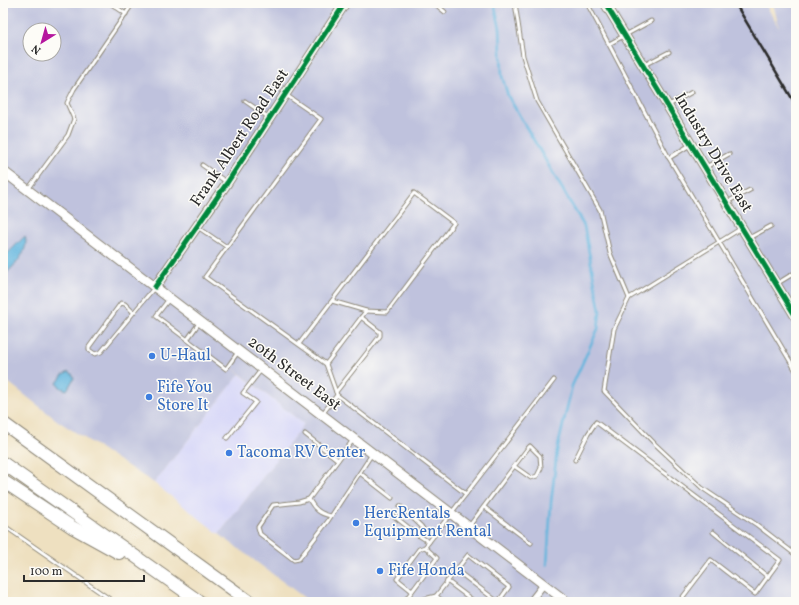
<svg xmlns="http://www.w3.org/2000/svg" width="799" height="605" font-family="Vollkorn,serif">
<rect width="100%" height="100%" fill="#fdfcf7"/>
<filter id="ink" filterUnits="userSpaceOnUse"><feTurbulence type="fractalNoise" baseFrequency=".025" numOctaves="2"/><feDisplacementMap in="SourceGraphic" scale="8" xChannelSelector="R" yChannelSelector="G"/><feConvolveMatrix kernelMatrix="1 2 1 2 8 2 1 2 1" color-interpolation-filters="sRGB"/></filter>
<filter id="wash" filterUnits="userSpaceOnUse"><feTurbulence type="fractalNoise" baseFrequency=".012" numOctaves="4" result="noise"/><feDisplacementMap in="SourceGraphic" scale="16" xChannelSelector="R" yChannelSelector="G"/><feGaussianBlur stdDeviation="0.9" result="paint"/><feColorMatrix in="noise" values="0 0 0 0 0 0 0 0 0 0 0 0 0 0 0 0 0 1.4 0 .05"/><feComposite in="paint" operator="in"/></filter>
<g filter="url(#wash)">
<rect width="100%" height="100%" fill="#eee0c0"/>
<polygon fill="#d7d7f8" points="240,374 304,424 219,534 154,483"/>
<path fill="#bfc2dd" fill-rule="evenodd" d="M 3,3 L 765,3 L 779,28 L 773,3 L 796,3 L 796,602 L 310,602 L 219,534 L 304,424 L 219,357 L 240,374 L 154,483 L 58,421 L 3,378 ZM 30,30 L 54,30 L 54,54 L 30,54 Z"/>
<g fill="#63b6de" stroke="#477084">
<path d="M 25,236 C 30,252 13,266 3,277 L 3,258 Z"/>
<polygon points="69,372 72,374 74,378 67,390 61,388 57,383 63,375"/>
</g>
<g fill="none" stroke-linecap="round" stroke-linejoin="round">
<polyline stroke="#63b6de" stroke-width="2.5" points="494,3 500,28 502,76 508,96 584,226 600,311 598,329 572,386 557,451 551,503 547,565"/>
</g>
</g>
<g filter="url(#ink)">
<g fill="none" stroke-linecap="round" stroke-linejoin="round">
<g stroke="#8c8676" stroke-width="5">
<g id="lane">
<polyline points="110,3 126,14"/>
<polyline points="434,3 445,12"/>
<polyline points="515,3 523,56 537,101 600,210 610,253 629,298"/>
<polyline points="587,3 669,158 796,371"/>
<polyline points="609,44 651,21"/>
<polyline points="644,65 669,52"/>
<polyline points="286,95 321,119 205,277 326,364 337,395"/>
<polyline points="245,101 268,117"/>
<polyline points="669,105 692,92"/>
<polyline points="669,158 690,145"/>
<polyline points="202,165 225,181"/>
<polyline points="706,167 729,154"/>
<polyline points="29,188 68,135 74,119 67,103 74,89 133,3"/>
<polyline points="727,202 750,190"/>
<polyline points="199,228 227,247"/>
<polyline points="740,229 629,298 614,329 604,391 655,444 702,488 757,525 796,555"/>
<polyline points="749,238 771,226"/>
<polyline points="778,283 796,272"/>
<polyline points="169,299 156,316 226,369 238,352"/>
<polyline points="133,312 125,304 121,303 89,347 89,350 95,354 101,352 154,288"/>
<polyline points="187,340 199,323"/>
<polyline points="299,344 414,193 454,223 387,312 366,311 332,301"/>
<polyline points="326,364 366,311"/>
<polyline points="336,392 380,336 380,332 361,317"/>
<polyline points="323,413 337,395 466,494 425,547 419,549 397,579 412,591"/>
<polyline points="305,434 338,460"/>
<polyline points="227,438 256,402 243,393 261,370"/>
<polyline points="353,440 309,499 299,502 273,505 258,527 260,534 294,560 299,559 328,521 372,454"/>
<polyline points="575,460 588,434 596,422 780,560 755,594 711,560 679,602"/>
<polyline points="360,473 392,498"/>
<polyline points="466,494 554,380"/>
<path d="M 309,499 C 314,509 320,514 331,516"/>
<polyline points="400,506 421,526 423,529 418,535 429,542"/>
<polyline points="484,507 531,543"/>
<polyline points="394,516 418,535"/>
<polyline points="3,525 114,602"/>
<path d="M 470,525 C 489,500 508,474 528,448 L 530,446 L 540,456 L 541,468 L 537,476 L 531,478 L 514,466"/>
<polyline points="713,532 768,577"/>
<polyline points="456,570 498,602"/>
<polyline points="447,581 475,602"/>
<polyline points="436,596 444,602"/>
<polyline points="404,602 437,558 425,547"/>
<polyline points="421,602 424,599 436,596 468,555 509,587 498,602"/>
</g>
</g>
<g stroke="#8c8676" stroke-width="8">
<polyline id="street" points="530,602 544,584"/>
</g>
<g stroke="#8c8676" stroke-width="11">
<g id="secondary">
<polyline points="605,3 796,317"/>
<polyline points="3,171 567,602"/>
<polyline points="155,287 227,183 345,3"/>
</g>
</g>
<g stroke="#8c8676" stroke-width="14">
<g id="highway">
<polyline points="3,423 250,602"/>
<polyline points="3,463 200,602"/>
<polyline points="3,481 72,527 119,553"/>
</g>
</g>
<use href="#lane" stroke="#fff" stroke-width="3"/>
<use href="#street" stroke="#fff" stroke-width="6"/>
<use href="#secondary" stroke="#fff" stroke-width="9"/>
<use href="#highway" stroke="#fff" stroke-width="12"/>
<polyline stroke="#2b2b2b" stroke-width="2.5" points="735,3 796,105"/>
<g stroke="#fdfcf7" stroke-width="8">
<g id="cycleway">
<polyline points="605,3 796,317"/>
<polyline points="155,287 227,183 345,3"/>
</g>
</g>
<use href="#cycleway" stroke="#00873e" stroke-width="5"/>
</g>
</g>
<g fill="#3f7fe0" stroke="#fdfcf7" stroke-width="1.5">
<circle cx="152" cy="356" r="4"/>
<circle cx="149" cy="397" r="4"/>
<circle cx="229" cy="453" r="4"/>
<circle cx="356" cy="523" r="4"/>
<circle cx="380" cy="571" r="4"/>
</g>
<g text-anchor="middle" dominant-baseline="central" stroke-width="3" stroke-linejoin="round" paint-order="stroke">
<g font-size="16" fill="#2b2b2b" stroke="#fdfcf7">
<text transform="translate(240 138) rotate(-56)">Frank Albert Road East</text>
<text transform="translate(713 153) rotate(59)">Industry Drive East</text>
<text transform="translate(294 374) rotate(37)">20th Street East</text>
</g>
<g font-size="16" fill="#366cbe" stroke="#fdfcf7" text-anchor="start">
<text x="160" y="356">U-Haul</text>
<text x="157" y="388">Fife You<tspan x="157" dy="18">Store It</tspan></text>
<text x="237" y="453">Tacoma RV Center</text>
<text x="364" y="514">HercRentals<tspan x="364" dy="18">Equipment Rental</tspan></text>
<text x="388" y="571">Fife Honda</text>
</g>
</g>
<rect width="799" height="605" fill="none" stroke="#fdfcf7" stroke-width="16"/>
<g transform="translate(42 42) rotate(217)"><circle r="19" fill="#fdfcf7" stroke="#a9a8a5"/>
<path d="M0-3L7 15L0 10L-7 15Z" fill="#b5179e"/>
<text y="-6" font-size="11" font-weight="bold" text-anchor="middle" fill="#2b2b2b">N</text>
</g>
<path d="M24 575v6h120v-6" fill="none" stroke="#2b2b2b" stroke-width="2"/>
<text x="30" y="575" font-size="12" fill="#2b2b2b" stroke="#fdfcf7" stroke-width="3" paint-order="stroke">100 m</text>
</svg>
